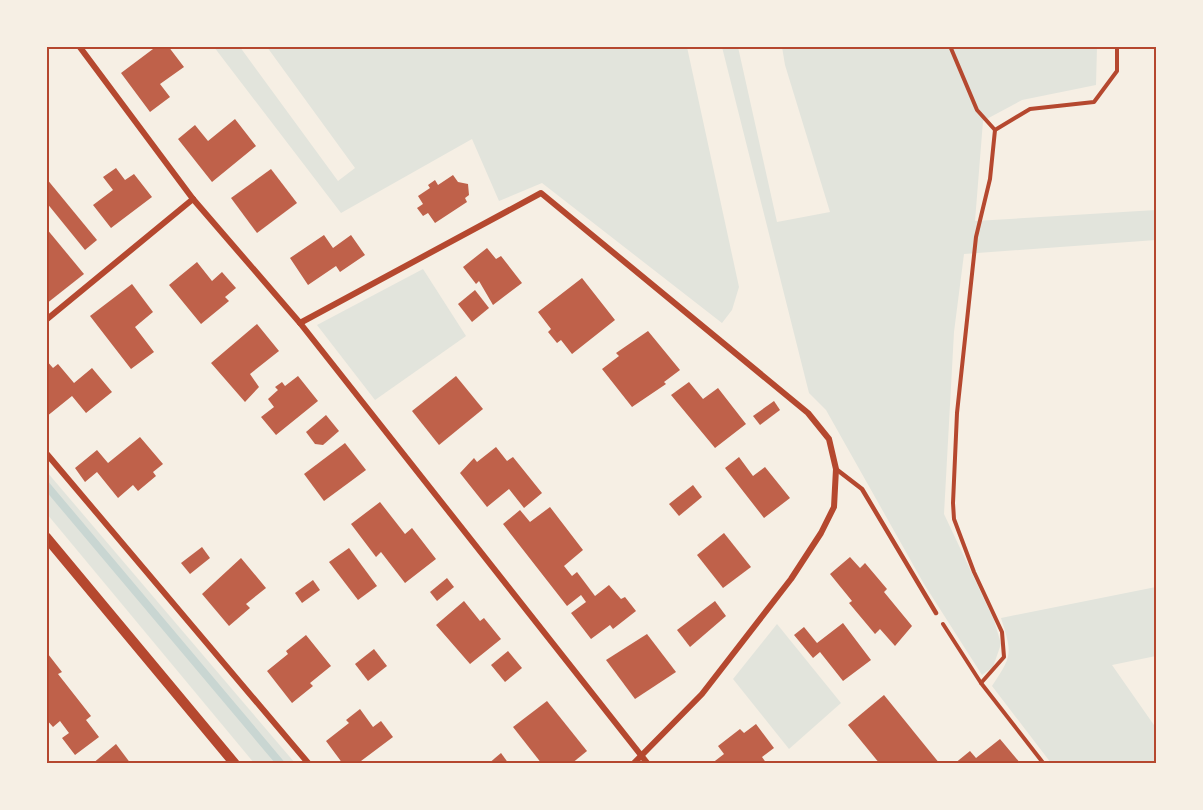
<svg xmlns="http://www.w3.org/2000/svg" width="1203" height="810" font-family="'Fira Sans Condensed',sans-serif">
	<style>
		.green { fill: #e2e4dc }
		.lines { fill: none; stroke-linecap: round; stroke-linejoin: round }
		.stream { stroke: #c9d6d2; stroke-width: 8 }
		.building { fill: #bf614a }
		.path { stroke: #b5482f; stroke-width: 4 }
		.service { stroke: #b5482f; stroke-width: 4.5 }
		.minor { stroke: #b5482f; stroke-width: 6 }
		.tertiary { stroke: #b5482f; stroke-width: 10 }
		.neatline { fill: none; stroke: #b5482f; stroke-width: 2 }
	</style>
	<rect width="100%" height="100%" fill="#f6efe4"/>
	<!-- green -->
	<g class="green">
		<polygon points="214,47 240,47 338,181 355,168 267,47 687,47 739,287 732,310 722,323 542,183 499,201 472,139 341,213"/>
		<polygon points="722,47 738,47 777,222 830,212 785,65 782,47 1097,47 1096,85 1022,100 983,121 975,221 1156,210 1156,240 964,254 954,332 944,514 994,620 1001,644 993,667 982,675 924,584 826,410 809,393"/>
		<polygon points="423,269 466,336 375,400 317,325"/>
		<polygon points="47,472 295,763 254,763 47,514"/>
		<path d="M1156,587V656L1112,665L1156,728V763H1051L992,686C1013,655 1012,653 1001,618Z"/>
		<polygon points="777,624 841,703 789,749 733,679"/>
	</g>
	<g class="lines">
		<!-- stream -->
		<polyline class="stream" points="46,485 281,764"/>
	</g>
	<!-- building -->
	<g class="building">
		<polygon points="157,46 168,46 184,67 160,84 170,97 150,112 121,73"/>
		<polygon points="235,119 256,146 212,182 178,139 195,125 208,141"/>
		<polygon points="116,168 125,180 134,174 152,197 111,228 93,205 113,190 103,177"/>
		<polygon points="271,169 297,203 257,233 231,198"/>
		<polygon points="453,175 458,182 468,184 469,195 465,198 467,202 435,223 428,213 423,216 417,208 423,204 418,196 430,188 428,185 435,180 438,185"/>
		<polygon points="46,178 97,240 85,250 46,202"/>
		<polygon points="46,228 84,274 46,304"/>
		<polygon points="324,235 333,248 351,235 365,255 340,272 336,266 308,285 290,258"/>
		<polygon points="487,248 496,259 501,256 522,283 493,305 479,281 476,284 463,267"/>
		<polygon points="197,262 212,281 222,272 236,288 225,297 229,301 201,324 169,285"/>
		<polygon points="582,278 615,320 572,354 561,340 557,343 548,332 551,329 538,312"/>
		<polygon points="132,284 153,312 135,327 154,352 131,369 90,316"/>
		<polygon points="475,290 489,308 472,322 458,304"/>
		<polygon points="257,324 279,351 250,374 259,387 245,402 211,363"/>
		<polygon points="648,331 680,370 664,382 666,384 632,407 602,369 619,356 616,353"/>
		<polygon points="46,360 53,368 58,364 74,383 92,368 112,392 86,413 72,396 46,417"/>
		<polygon points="298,376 318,401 276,435 261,417 274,407 268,399 278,390 275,387 282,382 285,386"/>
		<polygon points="456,376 483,409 439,445 412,411"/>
		<polygon points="689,382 703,399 718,388 746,424 715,448 671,395"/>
		<polygon points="774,401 780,410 760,425 753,416"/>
		<polygon points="326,415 339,431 323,445 315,444 306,432"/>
		<polygon points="140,437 163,464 153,472 156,476 138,491 133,485 118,498 97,472 85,482 75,468 97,450 108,463"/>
		<polygon points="345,443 366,470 324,501 304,474"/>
		<polygon points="496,447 507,461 513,457 542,493 524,508 509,489 487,507 460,473 474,458 477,462"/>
		<polygon points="739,457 753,476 765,467 790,498 764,518 725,468"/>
		<polygon points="693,485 702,497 679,516 669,504"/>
		<polygon points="380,502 405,534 412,528 436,559 405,583 381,552 376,557 351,524"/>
		<polygon points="550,507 583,550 564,566 572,576 577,572 595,596 609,585 621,599 625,597 636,611 613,629 610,625 591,639 571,613 586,602 581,595 567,606 503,524 520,510 530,522"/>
		<polygon points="724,533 751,567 723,588 697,555"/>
		<polygon points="202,547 210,558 190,574 181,563"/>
		<polygon points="349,548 377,586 358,600 329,562"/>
		<polygon points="850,557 860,568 865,563 887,589 884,592 912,626 895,646 880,629 875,634 849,603 852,601 830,574"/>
		<polygon points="241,558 266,588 246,604 250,608 229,626 202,594"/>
		<polygon points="447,578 454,587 437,601 430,592"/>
		<polygon points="313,580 320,590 302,603 295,593"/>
		<polygon points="464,601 480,621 484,618 501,639 470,664 436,625"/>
		<polygon points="715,601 726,616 690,647 677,630"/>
		<polygon points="843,623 871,660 843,681 820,652 813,658 794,635 804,627 817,643"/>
		<polygon points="647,634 676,672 635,699 606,660"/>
		<polygon points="306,635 331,666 310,683 313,686 292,703 267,671 288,654 286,651"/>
		<polygon points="374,649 387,666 368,681 355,664"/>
		<polygon points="508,651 522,668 505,682 491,665"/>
		<polygon points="48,654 62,672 58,674 91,716 86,720 99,737 75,755 62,738 69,733 60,721 53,727 46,719"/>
		<polygon points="884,695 940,764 880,764 848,725"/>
		<polygon points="547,701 587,751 571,764 542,764 513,727"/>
		<polygon points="360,709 373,727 381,721 393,737 357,764 343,764 326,741 349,723 346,720"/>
		<polygon points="756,724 774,748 762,757 767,764 711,764 724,754 718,746 740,729 744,733"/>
		<polygon points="1000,739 1021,764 954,764 970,751 976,758"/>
		<polygon points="116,744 131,764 92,764"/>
		<polygon points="501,753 509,764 488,764"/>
	</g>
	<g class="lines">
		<!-- path -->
		<g class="path">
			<polyline points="950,46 977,110 995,130"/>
			<polyline points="943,624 981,683 1044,764"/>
			<polyline points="981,683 1004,657 1002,632 974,572 954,519 953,503 957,413 976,237 990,179 995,130 1030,109 1094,102 1117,71 1117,46"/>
		</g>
		<!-- service -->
		<polyline class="service" points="836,469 862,489 936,613"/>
		<!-- minor -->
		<g class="minor">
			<polyline points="79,46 193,199 300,323 648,764"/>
			<polyline points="46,320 193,199"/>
			<polyline points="300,323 541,193 808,413 829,439 836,469 834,507 821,533 791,579 702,694 633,764"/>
			<polyline points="46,453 309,764"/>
		</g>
		<!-- tertiary -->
		<polyline class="tertiary" points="46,537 235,764"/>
	</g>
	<!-- border -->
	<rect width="1203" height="810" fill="none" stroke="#f6efe4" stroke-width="96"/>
	<rect x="48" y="48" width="1107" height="714" class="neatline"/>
</svg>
